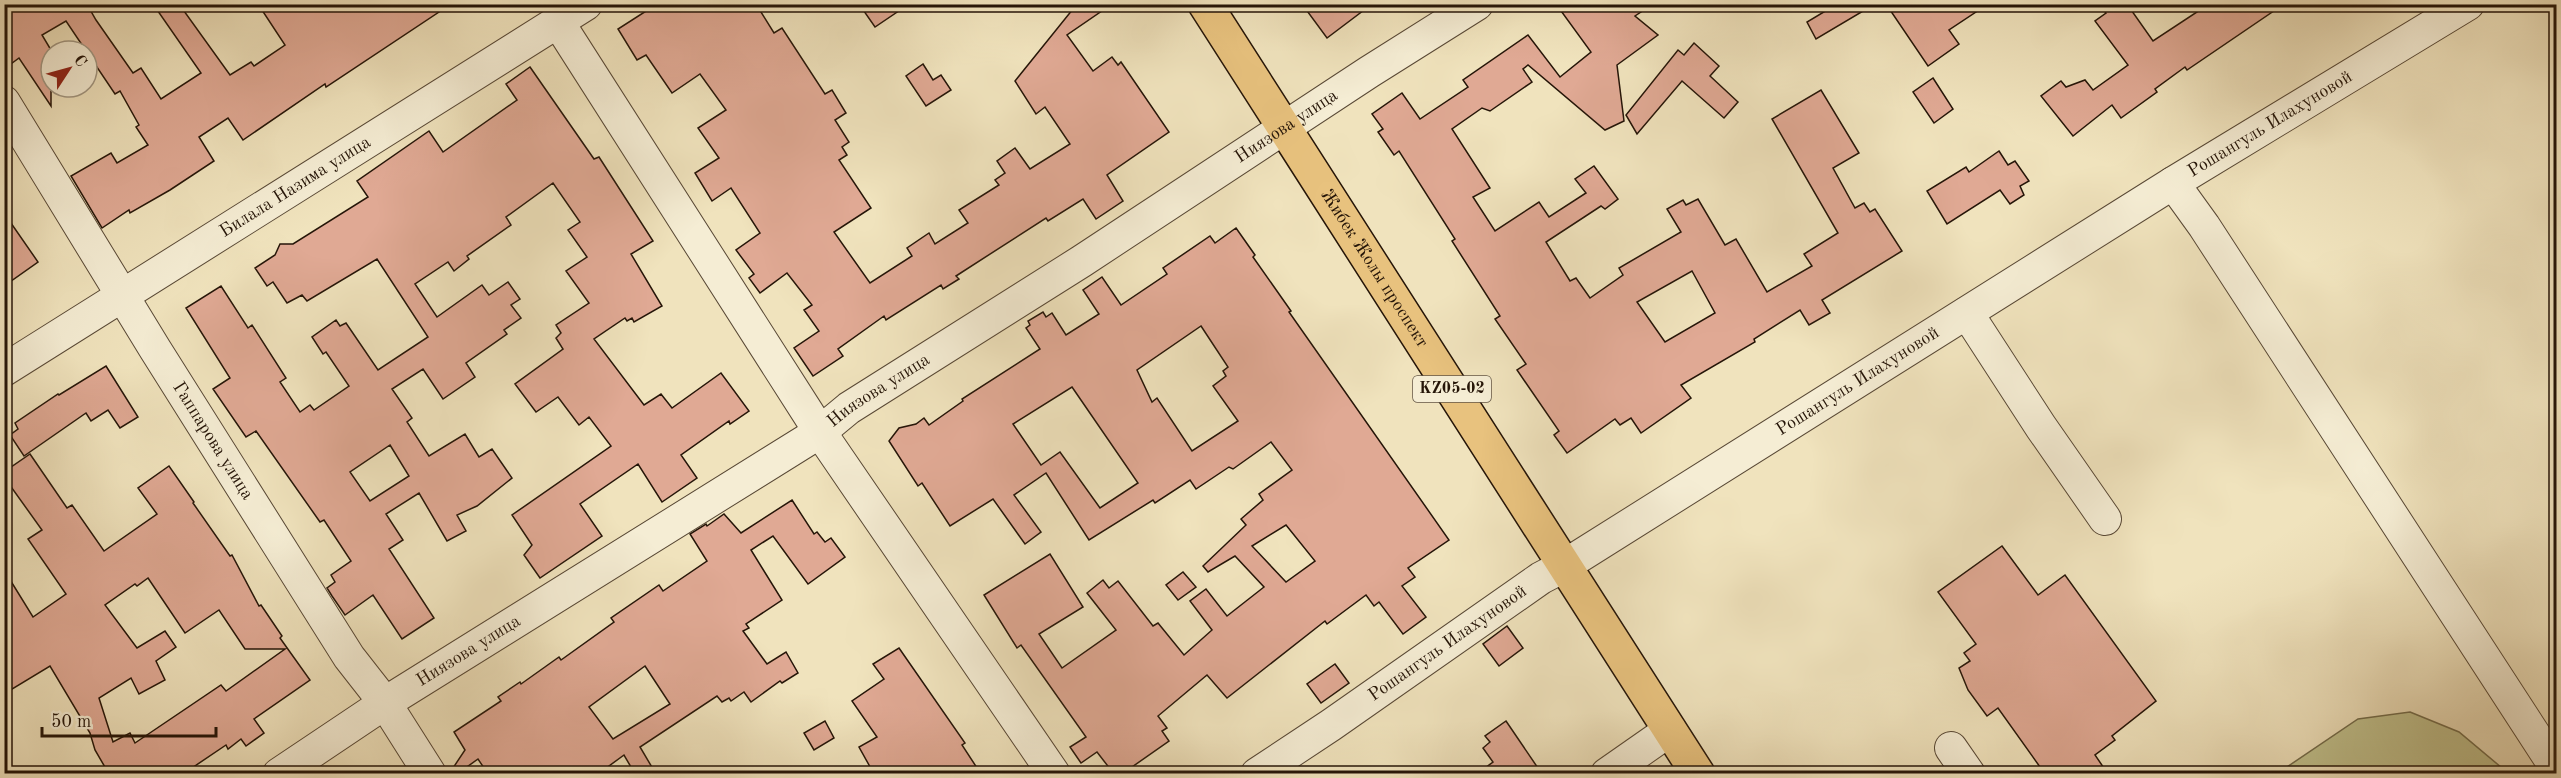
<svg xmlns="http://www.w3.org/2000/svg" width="2561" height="778" font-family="'Old Standard TT',serif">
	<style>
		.pitch { fill: #c0c18d; stroke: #726b4a; stroke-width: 1.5 }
		.building { fill: #e0a994; stroke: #251508; stroke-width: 1.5; fill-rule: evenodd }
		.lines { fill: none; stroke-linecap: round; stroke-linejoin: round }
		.minor-casing { stroke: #584835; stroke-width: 34 }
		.highway-casing { stroke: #251508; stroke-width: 36 }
		.minor { stroke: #f5edd4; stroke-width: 32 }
		.highway { stroke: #e8c27e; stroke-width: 33 }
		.labels { text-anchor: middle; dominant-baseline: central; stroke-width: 4.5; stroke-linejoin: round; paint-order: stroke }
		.shield { fill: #f5edd4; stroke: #635645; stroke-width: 1.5 }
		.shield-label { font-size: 16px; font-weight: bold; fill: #251508 }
		.street-label { font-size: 18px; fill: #251508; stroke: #f5edd4 }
	</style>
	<rect width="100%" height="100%" fill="#f0e3bd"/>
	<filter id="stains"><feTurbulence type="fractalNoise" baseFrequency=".00333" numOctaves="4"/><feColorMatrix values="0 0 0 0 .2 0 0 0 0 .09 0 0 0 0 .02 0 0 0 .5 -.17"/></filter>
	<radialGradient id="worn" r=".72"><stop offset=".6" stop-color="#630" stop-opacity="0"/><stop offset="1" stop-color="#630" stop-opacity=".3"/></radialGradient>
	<!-- pitch -->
	<polygon class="pitch" points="2410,712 2459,732 2508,773 2278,773 2358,719"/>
	<!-- building -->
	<g class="building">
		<polygon points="4,4 91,4 88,6 96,20 133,73 141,68 161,99 201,73 153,4 179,4 230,75 251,62 254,66 285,45 258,4 451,4 326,87 325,84 243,140 228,118 199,137 214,161 170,190 130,213 129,210 102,228 71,176 111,153 117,163 148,145 136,127 139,125 120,91 115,94 66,21 42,35 51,50 51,106 19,58 4,69"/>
		<polygon points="657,4 756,4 774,33 782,28 825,94 832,90 846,113 835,120 849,142 842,147 847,155 839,160 871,208 834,232 870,283 912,256 907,248 929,233 935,244 968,223 959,210 999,185 995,180 1005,173 997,161 1015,148 1030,169 1070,144 1045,107 1036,114 1015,81 1077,4 1112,4 1067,35 1093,71 1112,57 1118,65 1121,62 1169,132 1107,175 1123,201 1096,219 1083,199 1048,221 1046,218 956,276 959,279 943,289 941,285 886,320 884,316 838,349 843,356 813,376 794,348 819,331 804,310 812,305 787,273 760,293 749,278 754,274 736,250 760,233 731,188 712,201 695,173 719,158 698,128 726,110 700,74 672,93 646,55 637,60 618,29"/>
		<polygon points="859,4 909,4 875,27"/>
		<polygon points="1302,4 1372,4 1327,38"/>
		<path d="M1556,4H1653L1635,16L1658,35L1617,65L1624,121L1605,130L1528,65L1523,69L1532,82L1490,111L1482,108L1452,129L1490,188L1473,197L1495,231L1539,202L1549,217L1586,193L1575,179L1594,166L1618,199L1605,209L1601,206L1546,242L1570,281L1576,278L1590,298L1623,275L1619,268L1681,232L1667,209L1683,200L1686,205L1698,199L1725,245L1736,239L1767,292L1812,266L1804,254L1838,233L1772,119L1821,90L1859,153L1833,168L1855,208L1864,203L1870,212L1875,209L1902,251L1822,300L1830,313L1809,325L1800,310L1754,339L1755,342L1681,385L1691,398L1641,433L1631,418L1620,425L1615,419L1567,453L1554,435L1559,431L1517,370L1526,364L1495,319L1500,316L1452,241L1455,239L1399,151L1394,155L1378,132L1383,129L1372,114L1402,93L1420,119L1468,87L1463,80L1528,35L1560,77L1591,52ZM1692,271L1715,313L1665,342L1637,302Z"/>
		<polygon points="1837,4 1875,4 1816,39 1807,22"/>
		<polygon points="1886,4 1988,4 1949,30 1959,44 1928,66"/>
		<polygon points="2100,4 2127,4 2153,41 2197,12 2192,4 2284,4 2187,70 2185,67 2155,89 2157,92 2121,118 2112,105 2073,136 2041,96 2061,81 2066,87 2085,80 2093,90 2128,65 2095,21 2106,13"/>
		<polygon points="1694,43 1719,66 1710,76 1738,102 1724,118 1682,81 1637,134 1626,115 1678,50 1684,55"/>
		<polygon points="923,64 933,80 941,75 951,90 926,106 906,76"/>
		<path d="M530,67L594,159L599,157L653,241L631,254L662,306L634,322L632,318L627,321L625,318L594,339L644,405L661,394L672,408L721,373L749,411L730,424L729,421L681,455L697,478L662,502L638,464L580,504L602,536L540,578L524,555L532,545L512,515L611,446L589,417L579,425L558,397L536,412L515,384L563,349L556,338L561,333L556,325L589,303L566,271L587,257L568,230L580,222L553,183L506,217L511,225L467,256L469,259L454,271L448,262L415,284L437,317L482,285L489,295L508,282L520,299L511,305L521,318L504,330L507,334L466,363L475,377L443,399L423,369L392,389L412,418L407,422L429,456L465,434L479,457L492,449L512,478L477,506L457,515L466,531L447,541L419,493L386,514L403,540L389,549L434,618L402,639L373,595L345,615L332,596L327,588L335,582L331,575L351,561L324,520L320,522L256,431L246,437L213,389L230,378L186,308L221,286L248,328L252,325L286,378L280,382L300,412L310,405L314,410L349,386L326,352L323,354L312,337L336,320L340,326L346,323L378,370L428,337L377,259L307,301L302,295L287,303L273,282L267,286L255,268L275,255L280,244H293L368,197L357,181L429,131L443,152L517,100L506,84ZM390,445L409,476L370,501L350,472Z"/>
		<polygon points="1933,78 1953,109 1934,123 1913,92"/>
		<polygon points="1999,151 2008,165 2015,161 2029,181 2020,186 2024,195 2010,204 2000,190 1947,224 1927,191 1966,167 1969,172"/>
		<polygon points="4,213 38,262 4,286"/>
		<path d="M1236,228L1255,255L1253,257L1291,311L1289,312L1449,540L1408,568L1415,577L1402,586L1426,617L1403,634L1379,602L1374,606L1366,595L1327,624L1325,621L1227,698L1207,675L1158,716L1167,728L1162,731L1169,741L1122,774H1114L1097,752L1081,763L1070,747L1086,737L1021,645L1017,648L984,595L1050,554L1083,607L1039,634L1062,668L1116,630L1087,593L1103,580L1109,588L1118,581L1153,626L1158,623L1184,655L1212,630L1190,601L1206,589L1227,616L1264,587L1235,556L1208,572L1203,566L1246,525L1241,519L1263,500L1259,494L1292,470L1271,442L1233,469L1229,467L1196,489L1190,480L1155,503L1153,500L1089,540L1046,473L1014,495L1041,532L1025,544L993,499L950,526L922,483L918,486L889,441L899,428L916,424L924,418L929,425L963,401L962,399L1040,349L1026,328L1030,325L1028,321L1043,312L1046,317L1052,313L1066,335L1099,314L1083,290L1102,277L1121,305L1167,274L1163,268L1210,236L1215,243ZM1201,326L1228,367L1223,371L1226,376L1213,386L1238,421L1192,451L1157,398L1152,402L1137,370ZM1072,387L1138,483L1100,508L1060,452L1041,465L1013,424ZM1286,525L1315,561L1286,582L1252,546Z"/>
		<polygon points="106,366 138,417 120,428 108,410 91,421 86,413 24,456 10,435 18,429 15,423 58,394 59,395"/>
		<path d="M30,454L67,508L72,505L104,551L157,514L138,488L169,466L194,502L193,503L230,556L232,555L259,606L261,605L282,636L280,638L310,680L254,719L264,733L246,746L241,739L228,749L226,745L183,774H109L95,750L90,733L50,666L4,694V570L33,617L66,594L28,539L42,530L4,477V472ZM148,578L185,633L219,610L245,649H285L226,691L221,685L135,743L130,733L113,742L99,698L131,678L139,694L165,680L156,661L176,647L165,631L137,648L105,605L135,584L137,586Z"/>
		<path d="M792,500L814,534L817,532L825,542L831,538L845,557L808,584L773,536L751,550L782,600L746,624L749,628L743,631L767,664L786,652L798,673L782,683L780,681L751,702L744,692L731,701L729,698L722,702L717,696L640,747L656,774H635L624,755L598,774H488L478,759L457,774H449L465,750L454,732L501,701L498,697L520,682L521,684L559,657L561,660L614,622L611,618L659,585L663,591L707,561L690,534L706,524L707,526L724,514L741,533ZM645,666L670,704L613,739L589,707Z"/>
		<polygon points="2002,546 2038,595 2065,575 2156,701 2112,736 2115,740 2095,755 2108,774 2045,774 1998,708 1987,716 1968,690 1959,668 1970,661 1964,653 1976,644 1938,592"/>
		<polygon points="1183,572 1196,587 1178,600 1166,585"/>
		<polygon points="1507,626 1523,648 1499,666 1483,644"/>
		<polygon points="899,648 965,743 962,745 981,774 874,774 859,747 877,737 852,701 884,679 873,664"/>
		<polygon points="1335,664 1349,683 1321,703 1307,684"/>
		<polygon points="825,721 834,738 814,750 804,733"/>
		<polygon points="1506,721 1542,774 1477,774 1493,762 1483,748 1490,742 1485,736"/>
	</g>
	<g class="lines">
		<!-- minor casing -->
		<g class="minor-casing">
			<g id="minor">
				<polyline points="558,22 820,432 1054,774"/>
				<path id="s1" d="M4,102L155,349L349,657L385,703L430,774"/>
				<polyline points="2173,183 2204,226 2556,768"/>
				<polyline points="1967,313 2041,427 2105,519"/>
				<path id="s2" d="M4,370L586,4"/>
				<polyline points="1951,748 1969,774"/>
				<path id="s3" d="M279,774L385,703L820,432L849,408L1082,261L1369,72L1477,4"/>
				<path id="s4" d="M1257,774L1331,725L1541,578L1564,566L2173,183L2468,4"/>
				<polyline points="1607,774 1670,730"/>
			</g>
		</g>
		<!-- highway casing -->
		<g class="highway-casing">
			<g id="highway">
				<path id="s5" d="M1205,4L1698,774"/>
			</g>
		</g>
		<!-- minor -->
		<use href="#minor" class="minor"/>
		<!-- highway -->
		<use href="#highway" class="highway"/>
	</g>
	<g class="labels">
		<!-- shield labels -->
		<rect class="shield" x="1413" y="376" width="78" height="26" rx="4.5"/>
		<g class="shield-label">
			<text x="1452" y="389">KZ05-02</text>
		</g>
		<!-- street labels -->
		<g class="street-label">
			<text stroke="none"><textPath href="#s4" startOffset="1204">Рошангуль Илахуновой</textPath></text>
			<text stroke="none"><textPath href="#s3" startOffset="1198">Ниязова улица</textPath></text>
			<text stroke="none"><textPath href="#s2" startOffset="344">Билала Назима улица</textPath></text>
			<text stroke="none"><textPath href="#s5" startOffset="314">Жибек Жолы проспект</textPath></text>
			<text stroke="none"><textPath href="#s4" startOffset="718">Рошангуль Илахуновой</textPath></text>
			<text stroke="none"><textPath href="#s3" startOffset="712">Ниязова улица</textPath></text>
			<text stroke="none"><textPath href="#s1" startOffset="398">Гаппарова улица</textPath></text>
			<text stroke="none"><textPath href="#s4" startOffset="231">Рошангуль Илахуновой</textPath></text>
			<text stroke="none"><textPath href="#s3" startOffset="226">Ниязова улица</textPath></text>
		</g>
	</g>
	<!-- margin -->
	<rect width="2561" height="778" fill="none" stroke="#f0e3bd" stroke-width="24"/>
	<rect x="6" y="6" width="2549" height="766" fill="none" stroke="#251508" stroke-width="3"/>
	<rect x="12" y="12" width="2537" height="754" fill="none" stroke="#251508" stroke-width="1.5"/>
	<!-- north arrow -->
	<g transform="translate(69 69) rotate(54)"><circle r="28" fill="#f5edd4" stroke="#a29782" stroke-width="1.5"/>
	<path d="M0-4.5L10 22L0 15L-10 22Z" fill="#8f2418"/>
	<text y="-9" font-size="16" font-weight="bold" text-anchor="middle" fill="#251508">С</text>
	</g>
	<!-- scale -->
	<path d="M42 727v9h174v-9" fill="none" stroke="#251508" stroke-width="3"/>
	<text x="51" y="727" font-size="18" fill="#251508" stroke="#f5edd4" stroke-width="4.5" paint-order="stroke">50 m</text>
	<rect width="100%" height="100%" filter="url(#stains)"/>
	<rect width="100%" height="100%" fill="url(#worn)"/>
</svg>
